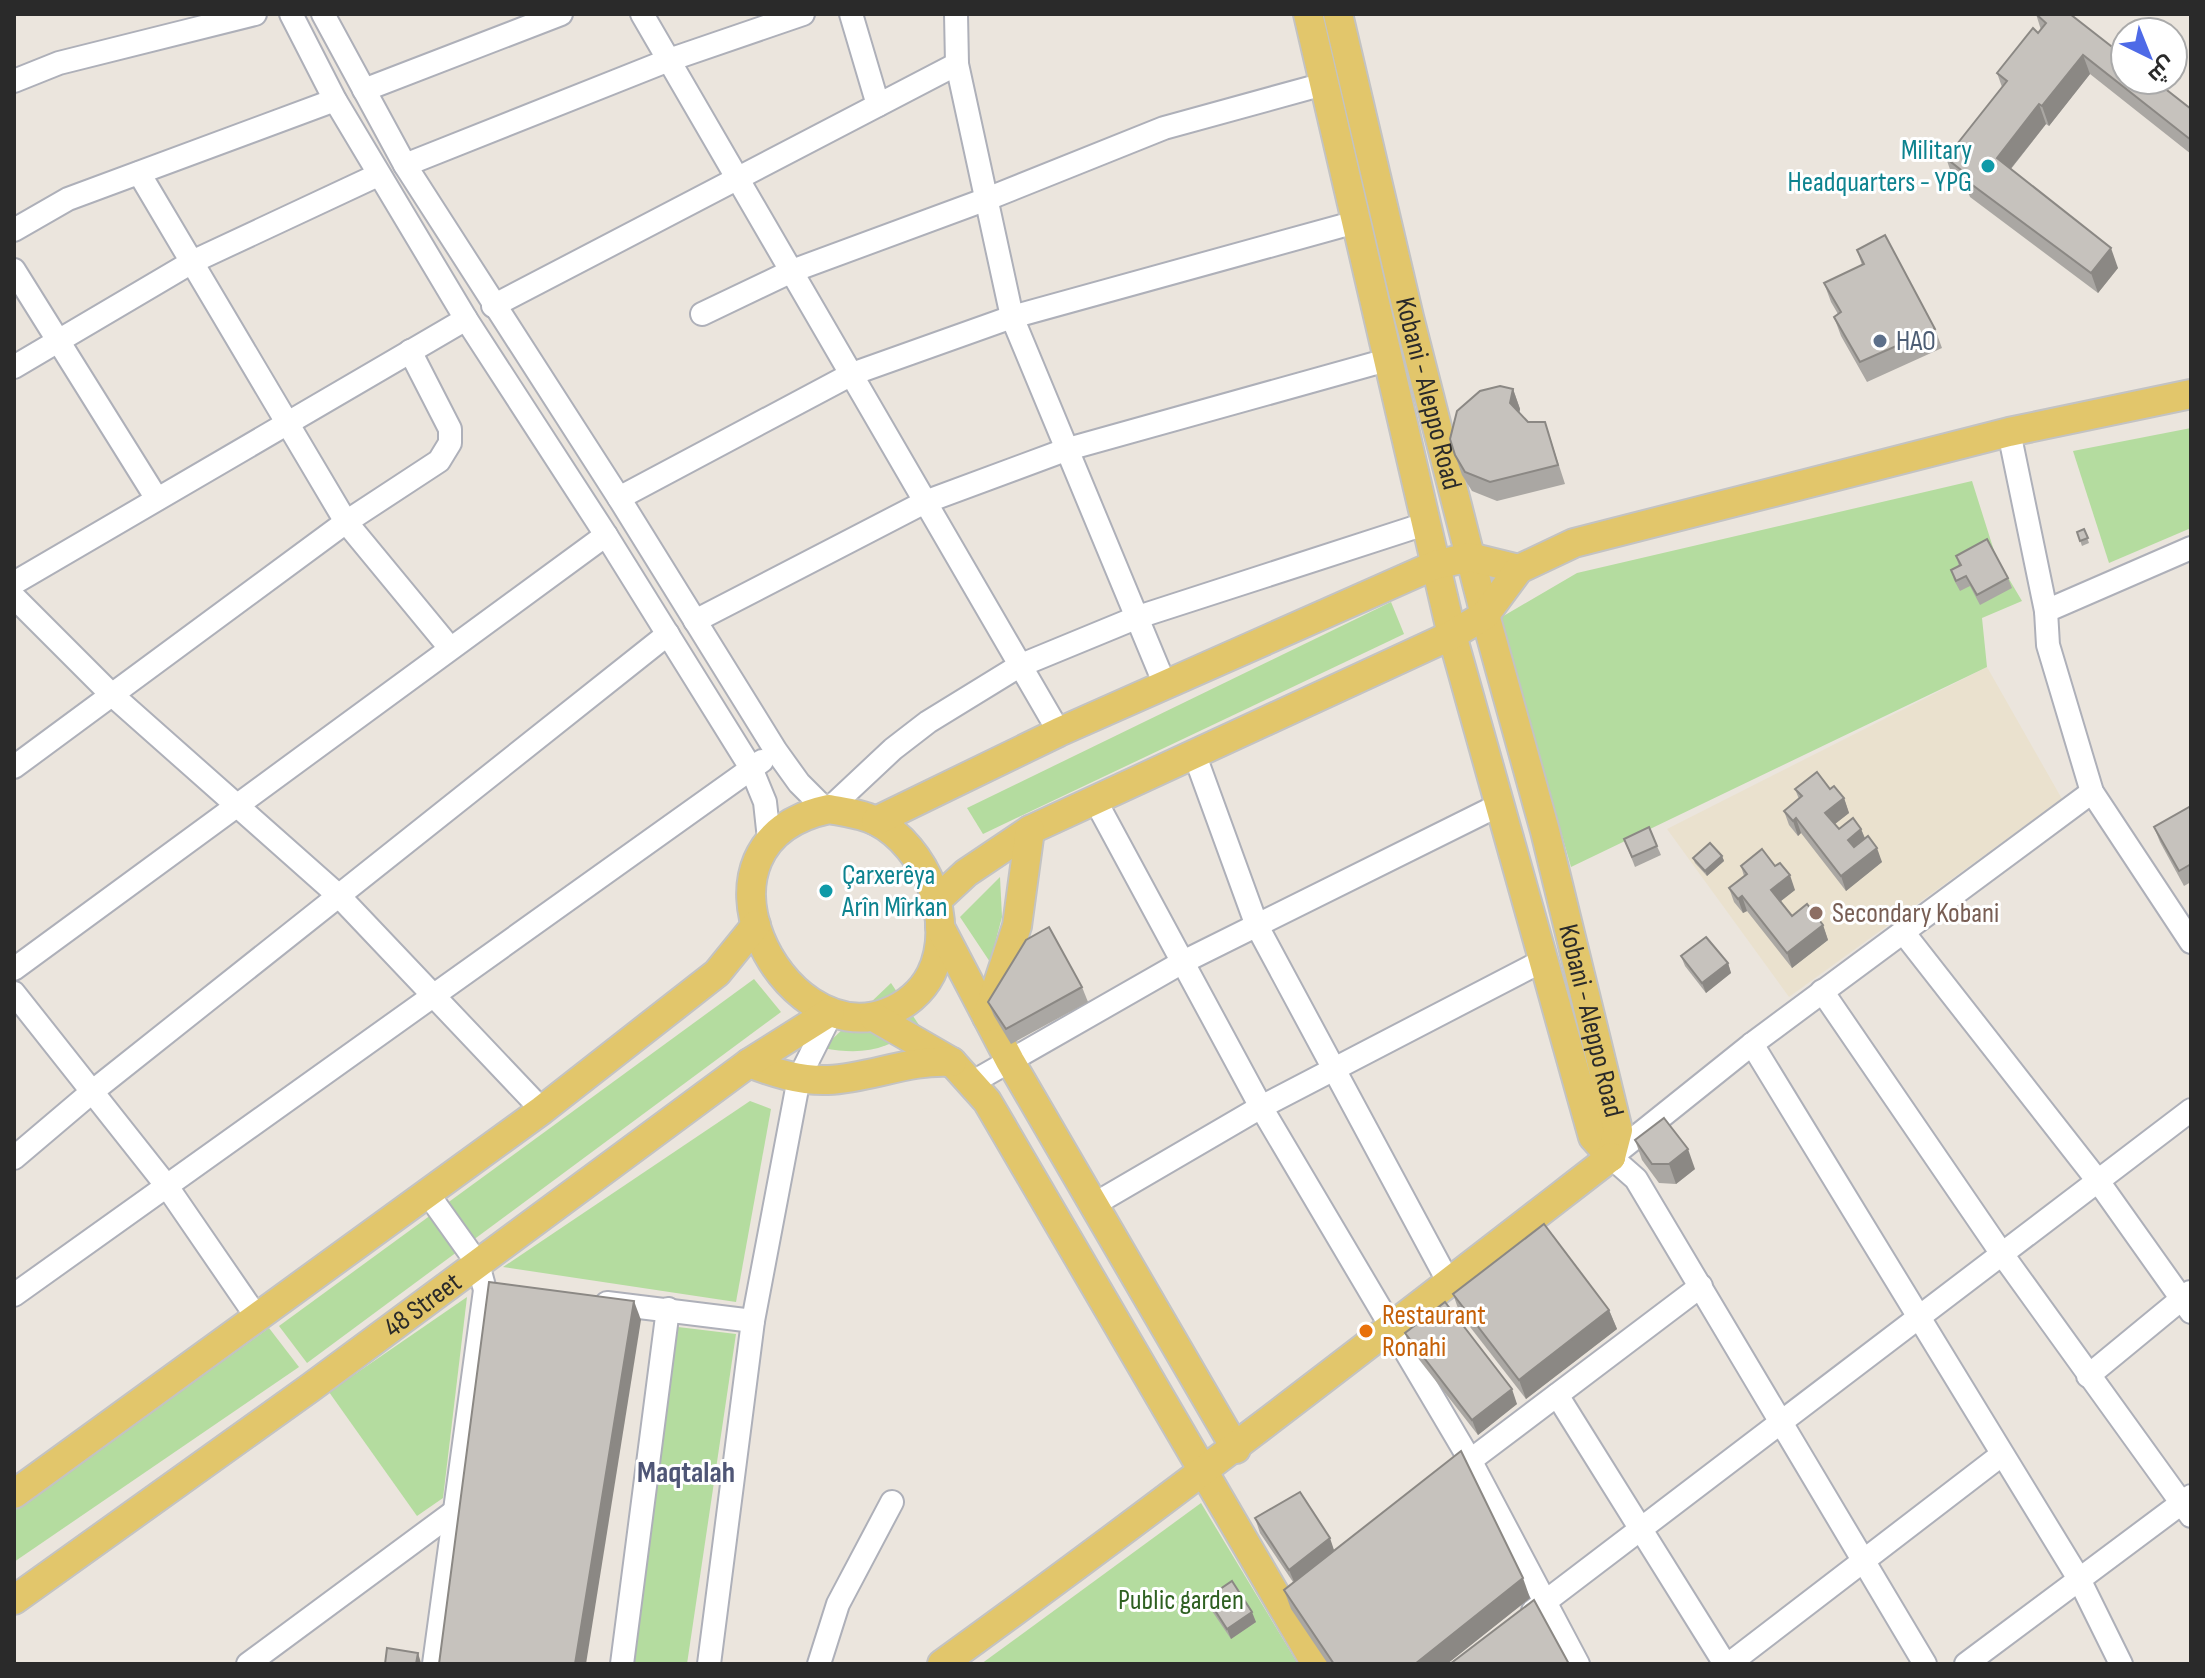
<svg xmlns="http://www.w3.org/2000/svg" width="2205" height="1678" font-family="'Sofia Sans Condensed',Cairo,sans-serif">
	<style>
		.education { fill: #eae1ce }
		.green { fill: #b4dc9f }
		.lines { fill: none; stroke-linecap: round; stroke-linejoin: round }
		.minor-casing { stroke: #aeb0b9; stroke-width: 26 }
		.major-casing { stroke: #c3c3c3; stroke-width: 32 }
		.minor { stroke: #fff; stroke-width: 22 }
		.major { stroke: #e2c66b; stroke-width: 28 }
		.wall { fill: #aaa7a3 }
		.shaded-wall { fill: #8b8884 }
		.building { fill: #c6c2bd; stroke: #8b8884; stroke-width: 2 }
		.culture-dot { fill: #0f9aa8; stroke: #fff; stroke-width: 3 }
		.service-dot { fill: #5c6f8a; stroke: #fff; stroke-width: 3 }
		.education-dot { fill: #8d6e63; stroke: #fff; stroke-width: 3 }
		.food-dot { fill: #e8710a; stroke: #fff; stroke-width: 3 }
		.labels { text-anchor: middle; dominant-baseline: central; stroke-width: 6; stroke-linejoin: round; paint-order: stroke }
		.culture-label { font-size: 28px; fill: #0d838f; stroke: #fff; text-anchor: end }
		.service-label { font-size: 28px; fill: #4e5e75; stroke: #fff; text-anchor: start }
		.street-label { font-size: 28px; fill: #2a2a2a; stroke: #fff }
		.education-label { font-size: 28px; fill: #785e54; stroke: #fff; text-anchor: start }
		.food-label { font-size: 28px; fill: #c56008; stroke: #fff; text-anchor: start }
		.park-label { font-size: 28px; fill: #2e6021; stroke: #fff }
		.neighbourhood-label { font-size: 30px; font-weight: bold; fill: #4f5676; stroke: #fff }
	</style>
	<rect width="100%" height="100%" fill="#ebe5dd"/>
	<!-- education -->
	<polygon class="education" points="1987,667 2062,799 1789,997 1667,829"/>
	<!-- green -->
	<g class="green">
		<polygon points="2191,428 2191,528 2109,563 2073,451"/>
		<polygon points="1972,481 1996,557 2022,601 1982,618 1987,667 1571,867 1500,618 1577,573"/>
		<polygon points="1391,602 1404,634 983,834 967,808"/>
		<polygon points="1000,877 1002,917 990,962 960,917"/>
		<polygon points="754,979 781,1012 307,1363 279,1326"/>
		<path d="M891,983L921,1028C885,1049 865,1056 823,1048Z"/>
		<polygon points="750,1101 771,1109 736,1302 503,1267"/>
		<polygon points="467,1297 443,1498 417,1516 329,1392"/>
		<polygon points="678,1327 736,1334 687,1664 632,1664"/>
		<polygon points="269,1328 299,1367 14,1562 14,1510"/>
		<polygon points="1201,1503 1298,1664 981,1664"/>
	</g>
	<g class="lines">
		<!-- minor casing -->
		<g class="minor-casing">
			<g id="minor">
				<polyline points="291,14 335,100 466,319 606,535 751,768 765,802 769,839"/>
				<polyline points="323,14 405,165 619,498 776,751 799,783 826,810"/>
				<polyline points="642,14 1059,732"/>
				<polyline points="851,14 878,105"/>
				<polyline points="956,14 957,64 1012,317 1165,685"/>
				<polyline points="14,81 59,63 255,14"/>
				<polyline points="364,90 561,14"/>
				<polyline points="405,165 669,60 803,14"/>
				<polyline points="139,173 346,522 450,648"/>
				<polyline points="14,230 68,199 335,100"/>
				<polyline points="14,270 157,499"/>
				<polyline points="493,306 957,64"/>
				<polyline points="702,314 792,271 987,199 1164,128 1324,84"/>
				<polyline points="14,367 192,262 378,175"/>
				<polyline points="2009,432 2046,611"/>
				<polyline points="619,498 852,374 1012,317 1356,222"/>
				<polyline points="2191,548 2046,611 2048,645 2092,792 2191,942"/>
				<polyline points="14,583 466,319"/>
				<polyline points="14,597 110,693 339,896 542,1110"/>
				<polyline points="695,621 925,502 1068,449 1387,360"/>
				<polyline points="1194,753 1257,926 1449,1283"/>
				<polyline points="14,767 346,522 439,461 450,443 450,429 410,351"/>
				<polyline points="1094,798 1261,1107 1470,1460 1578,1664"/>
				<polyline points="829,809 893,749 928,722 1019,666 1138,617 1425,524"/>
				<polyline points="1903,932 2098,1181 2191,1312"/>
				<polyline points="14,969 606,535"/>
				<polyline points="1822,991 2002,1254 2191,1516"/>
				<polyline points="14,993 166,1185 258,1319"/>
				<polyline points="1752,1044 2079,1579 2121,1664"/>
				<polyline points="973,1082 1181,963 1499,805"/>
				<polyline points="14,1158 93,1091 668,634"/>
				<polyline points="428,1194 478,1264 485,1290 434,1664"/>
				<polyline points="1093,1205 1261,1107 1542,961"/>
				<polyline points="14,1295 762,761"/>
				<polyline points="607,1303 753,1321"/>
				<polyline points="2088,1376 2190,1292"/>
				<polyline points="1557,1395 1725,1664"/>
				<polyline points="1459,1469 1701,1286"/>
				<polyline points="1533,1611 2191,1110"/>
				<polyline points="248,1664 455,1511"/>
				<polyline points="622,1664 668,1309"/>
				<polyline points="709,1664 753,1321 799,1078 832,1012"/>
				<polyline points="819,1664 838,1604 892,1502"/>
				<polyline points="1729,1664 2000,1456"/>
				<polyline points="1925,1664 1636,1179 1611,1157 1752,1044 2092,792"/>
				<polyline points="1966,1664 2191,1496"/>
			</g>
		</g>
		<!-- major casing -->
		<g class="major-casing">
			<g id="major">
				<polyline points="1308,14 1452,635 1593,1137 1611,1157"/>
				<path id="s1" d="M1338,14L1409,317L1485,615L1545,831L1618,1130L1611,1157"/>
				<path d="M829,809C845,812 862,814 876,821C926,847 957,921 931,974C922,992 905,1006 886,1013C781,1051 674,842 829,809Z"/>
				<polyline points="876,821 1059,732 1435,565 1470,557 1519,569"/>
				<polyline points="936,901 966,873 1030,830 1452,635 1485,615 1519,569 1574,543 2009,432 2191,394"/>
				<polyline points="940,927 1010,1061 1236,1449"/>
				<polyline points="874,1017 952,1062 987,1101 1316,1664"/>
				<polyline points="987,1017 1017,926 1030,830"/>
				<path d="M749,1063C775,1073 800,1081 828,1080C871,1078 909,1059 952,1062"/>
				<polyline points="14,1494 542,1110 717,973 756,925"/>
				<path id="s2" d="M14,1600L310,1388L749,1063L830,1012"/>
				<path d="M942,1664C1169,1500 1390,1328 1611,1157"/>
			</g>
		</g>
		<!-- minor -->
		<use href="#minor" class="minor"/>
		<!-- major -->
		<use href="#major" class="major"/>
	</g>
	<!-- wall -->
	<g class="wall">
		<polygon points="2036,14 2191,109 2191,154 2090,74 2049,126 2046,124 2011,169 2118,268 2098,293 1970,197 1967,189 1953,178 1946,158 2002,87 1997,73 2041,30"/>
		<polygon points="1857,250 1935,329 1942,348 1867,382 1841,336 1834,317 1838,314 1831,302 1824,283 1862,265"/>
		<polygon points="1513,389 1520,409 1519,413 1528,422 1545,422 1565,484 1497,501 1472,491 1462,475 1455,455"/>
		<polygon points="2084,529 2089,543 2082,546 2077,532"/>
		<polygon points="1956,556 2008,578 2012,588 1980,605 1970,586 1960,591 1954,580 1951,570 1959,566"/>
		<polygon points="1795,789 1830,789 1844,798 1849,813 1835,824 1839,829 1861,829 1865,838 1882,862 1846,891 1801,833 1798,836 1789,825 1784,811 1799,799"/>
		<polygon points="2191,806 2191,882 2184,886 2160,842 2154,827"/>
		<polygon points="1624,839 1657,846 1661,855 1635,867"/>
		<polygon points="1722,856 1724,861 1707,876 1695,863 1693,858"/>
		<polygon points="1741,866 1795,890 1781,901 1792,916 1823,925 1828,940 1792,968 1747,911 1743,913 1734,902 1729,888 1744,876"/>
		<polygon points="1681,956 1728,963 1731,973 1706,993 1685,966"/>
		<polygon points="1082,987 1088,1002 1011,1044 994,1016 988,1002"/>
		<polygon points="1635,1140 1695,1169 1676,1184 1659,1183 1642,1160"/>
		<polygon points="1453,1294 1609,1310 1617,1329 1526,1399 1460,1314"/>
		<polygon points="1405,1333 1517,1404 1478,1435 1410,1348"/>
		<polygon points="1255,1518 1334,1550 1530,1598 1447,1664 1328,1664 1291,1609 1284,1590 1293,1582 1260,1533"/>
		<polygon points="1207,1598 1256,1622 1231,1639 1210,1608"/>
	</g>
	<!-- shaded-wall -->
	<g class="shaded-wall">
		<polygon points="2083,55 2090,74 2049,126 2042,106"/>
		<polygon points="2039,104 2046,124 2004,177 1997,158"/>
		<polygon points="2111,248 2118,268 2098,293 2091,273"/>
		<polygon points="1513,389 1520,409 1517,423 1510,403"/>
		<polygon points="1844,798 1849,813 1831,827 1825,813"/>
		<polygon points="1796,818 1801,833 1798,836 1793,821"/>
		<polygon points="1861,829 1867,844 1853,854 1848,840"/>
		<polygon points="1877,848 1882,862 1846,891 1841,876"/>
		<polygon points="1722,856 1724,861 1707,876 1705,871"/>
		<polygon points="1790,875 1795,890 1777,904 1771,890"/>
		<polygon points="1742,896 1747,911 1743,913 1738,899"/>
		<polygon points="1823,925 1828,940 1792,968 1787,953"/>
		<polygon points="1728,963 1731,973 1706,993 1702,983"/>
		<polygon points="1688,1149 1695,1169 1676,1184 1669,1164"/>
		<polygon points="634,1301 641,1320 586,1664 575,1664"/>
		<polygon points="1609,1310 1617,1329 1526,1399 1519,1380"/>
		<polygon points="1512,1389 1517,1404 1478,1435 1472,1420"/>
		<polygon points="1330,1538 1335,1553 1295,1584 1289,1570"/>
		<polygon points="1523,1578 1530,1598 1447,1664 1415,1664"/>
		<polygon points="1252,1612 1256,1622 1231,1639 1227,1629"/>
		<polygon points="418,1653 421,1663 421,1664 416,1664"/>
	</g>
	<!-- building -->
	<g class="building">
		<polygon points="2036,14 2070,14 2125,57 2125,80 2154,80 2191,109 2191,140 2083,55 2042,106 2039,104 1997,158 2111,248 2091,273 1963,178 1966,174 1946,158 2007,81 1997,73 2033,28 2038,33 2046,23"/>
		<polygon points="1885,235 1935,329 1860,362 1834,317 1841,312 1824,283 1864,264 1857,250"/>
		<polygon points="1500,386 1513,389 1510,403 1528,422 1545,422 1558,465 1490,482 1465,472 1455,455 1450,439 1457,411 1480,391"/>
		<polygon points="2084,529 2088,538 2080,541 2077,532"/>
		<polygon points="1987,539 2008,578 1977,595 1966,576 1956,581 1951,570 1961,565 1956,556"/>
		<polygon points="1817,772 1830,789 1834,786 1844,798 1825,813 1839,829 1853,818 1861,829 1848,840 1854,847 1868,836 1877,848 1841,876 1796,818 1793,821 1784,811 1802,796 1795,789"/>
		<polygon points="2191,806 2191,864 2179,871 2154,827"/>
		<polygon points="1649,827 1657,846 1632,857 1624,839"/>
		<polygon points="1710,843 1722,856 1705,871 1693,858"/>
		<polygon points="1762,849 1775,866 1780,863 1790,875 1771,890 1792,916 1807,904 1823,925 1787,953 1742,896 1738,899 1729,888 1747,874 1741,866"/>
		<polygon points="1049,927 1082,987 1006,1029 988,1002 1026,940"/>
		<polygon points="1706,937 1728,963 1702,983 1681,956"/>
		<polygon points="1664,1118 1688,1149 1669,1164 1652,1164 1635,1140"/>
		<polygon points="1544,1224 1609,1310 1519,1380 1453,1294"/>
		<polygon points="489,1282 634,1301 575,1664 439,1664"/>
		<polygon points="1445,1302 1512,1389 1472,1420 1405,1333"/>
		<polygon points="1461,1451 1523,1578 1415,1664 1334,1664 1284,1590"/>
		<polygon points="1300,1492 1330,1538 1289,1570 1255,1518"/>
		<polygon points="1232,1581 1252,1612 1227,1629 1207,1598"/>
		<polygon points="1534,1600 1569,1664 1450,1664"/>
		<polygon points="387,1648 418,1653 416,1664 385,1664"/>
	</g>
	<!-- markers -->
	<g class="culture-dot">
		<circle cx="1988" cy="166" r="8"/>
		<circle cx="826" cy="891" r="8"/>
	</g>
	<circle class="service-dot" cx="1880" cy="341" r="8"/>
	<circle class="education-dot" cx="1816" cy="913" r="8"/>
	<circle class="food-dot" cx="1366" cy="1331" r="8"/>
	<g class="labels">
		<!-- culture labels -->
		<g class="culture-label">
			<text x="1972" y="150">Military<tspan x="1972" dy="32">Headquarters - YPG</tspan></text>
			<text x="842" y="875" text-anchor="start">Çarxerêya<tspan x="842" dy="32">Arîn Mîrkan</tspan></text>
		</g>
		<!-- service labels -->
		<g class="service-label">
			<text x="1896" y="341">HAO</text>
		</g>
		<!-- street labels -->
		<g class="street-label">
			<text stroke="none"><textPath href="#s1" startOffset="390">Kobani - Aleppo Road</textPath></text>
			<text stroke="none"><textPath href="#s1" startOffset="1038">Kobani - Aleppo Road</textPath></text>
			<text stroke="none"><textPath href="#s2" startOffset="504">48 Street</textPath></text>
		</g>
		<!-- education labels -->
		<g class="education-label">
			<text x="1832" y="913">Secondary Kobani</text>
		</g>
		<!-- food labels -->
		<g class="food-label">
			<text x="1382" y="1315">Restaurant<tspan x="1382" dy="32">Ronahi</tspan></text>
		</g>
		<!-- park labels -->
		<g class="park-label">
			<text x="1181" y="1600">Public garden</text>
		</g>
		<!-- neighbourhood labels -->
		<g class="neighbourhood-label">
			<text x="686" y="1473">Maqtalah</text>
		</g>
	</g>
	<!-- border -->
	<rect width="2205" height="1678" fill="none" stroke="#2a2a2a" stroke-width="32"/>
	<!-- north arrow -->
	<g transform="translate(2149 56) rotate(137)"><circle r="38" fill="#ffffff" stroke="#aaaaaa" stroke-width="2"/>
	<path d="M0-6L14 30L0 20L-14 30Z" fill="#4e6ae7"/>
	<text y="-12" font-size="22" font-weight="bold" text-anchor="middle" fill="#2a2a2a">ش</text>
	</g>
</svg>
